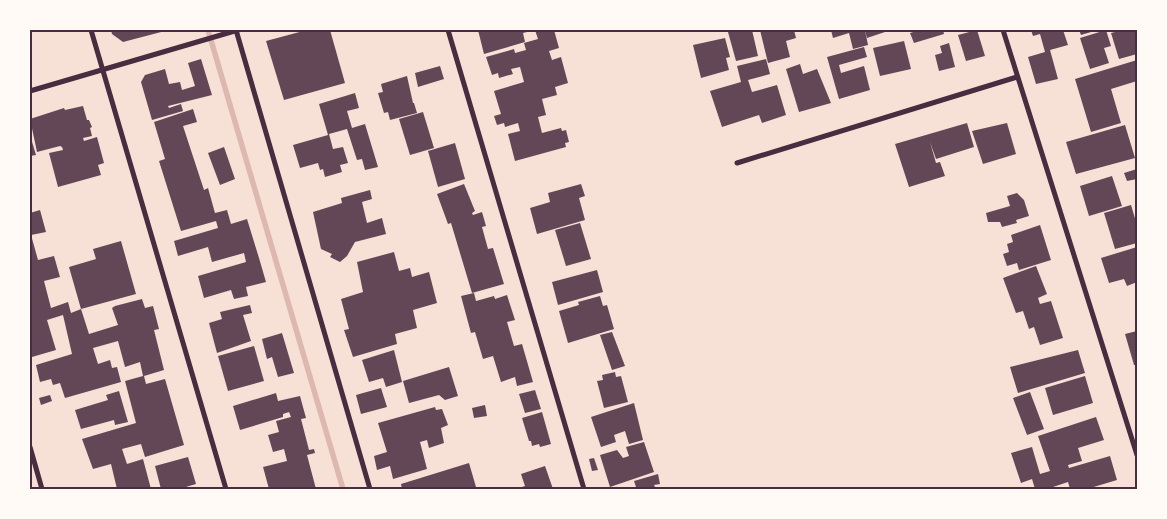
<svg xmlns="http://www.w3.org/2000/svg" width="1167" height="519" font-family="'PT Sans',sans-serif">
	<style>
		.lines { fill: none; stroke-linecap: round; stroke-linejoin: round }
		.stream { stroke: #dcb8b0; stroke-width: 5.5 }
		.building { fill: #644757 }
		.minor { stroke: #4a2c40; stroke-width: 5 }
		.neatline { fill: none; stroke: #4a2c40; stroke-width: 2 }
	</style>
	<rect width="100%" height="100%" fill="#f7e1d7"/>
	<g class="lines">
		<!-- stream -->
		<polyline class="stream" points="208,30 343,489"/>
	</g>
	<!-- building -->
	<g class="building">
		<polygon points="111,30 165,30 165,31 123,42 112,34"/>
		<polygon points="307,30 330,30 345,83 284,100 266,41"/>
		<polygon points="478,30 531,30 531,31 523,33 525,42 484,54"/>
		<polygon points="535,30 554,30 559,48 549,51 552,60 561,57 568,83 555,87 557,95 542,99 546,115 538,117 542,133 561,128 562,131 566,130 569,142 565,143 566,147 515,161 508,134 520,131 518,123 505,127 504,123 497,125 494,116 501,114 494,91 524,82 520,67 511,69 513,74 499,78 498,73 492,75 486,57 514,49 515,53 526,50 524,43 538,39"/>
		<polygon points="737,30 752,30 758,56 736,61 728,32"/>
		<polygon points="760,30 794,30 796,38 786,41 790,57 768,63"/>
		<polygon points="831,30 865,30 868,45 853,49 849,33 833,38"/>
		<polygon points="865,30 884,30 885,32 867,38"/>
		<polygon points="920,30 943,30 944,34 914,43 910,33"/>
		<polygon points="977,30 985,56 966,61 958,35"/>
		<polygon points="1031,30 1063,30 1068,45 1050,50 1058,79 1036,84 1028,57 1045,52 1040,34 1033,36"/>
		<polygon points="1079,30 1098,30 1081,35"/>
		<polygon points="1106,30 1111,46 1104,48 1109,63 1090,69 1080,38"/>
		<polygon points="1123,30 1137,30 1137,54 1119,59 1111,33"/>
		<polygon points="725,38 730,57 726,58 729,70 701,78 693,45"/>
		<polygon points="904,41 911,69 880,76 873,48"/>
		<polygon points="949,43 955,67 939,71 935,55 942,53 940,46"/>
		<polygon points="864,47 867,57 839,65 841,73 864,66 870,90 839,99 827,57"/>
		<polygon points="201,59 212,95 168,106 169,108 181,104 183,111 152,120 141,82 145,75 165,69 169,84 180,82 182,90 195,86 188,63"/>
		<polygon points="766,59 770,74 748,80 752,92 777,85 786,115 762,123 759,115 722,127 710,91 741,82 737,66"/>
		<polygon points="1137,60 1137,81 1111,89 1121,123 1091,132 1075,79"/>
		<polygon points="800,64 803,74 817,69 831,103 799,112 786,69"/>
		<polygon points="440,66 444,79 418,87 415,73"/>
		<polygon points="407,76 413,103 414,103 417,113 390,120 388,112 384,113 378,93 383,92 381,84"/>
		<polygon points="355,93 359,108 347,111 352,128 365,124 378,167 365,170 362,159 357,160 347,129 329,134 333,149 343,147 348,163 340,165 342,172 325,177 323,169 320,170 318,163 300,168 293,145 328,135 319,104"/>
		<polygon points="83,106 87,120 89,120 92,127 90,128 92,136 83,138 84,141 97,137 104,163 98,165 101,175 58,187 49,153 63,150 62,147 60,146 37,152 30,119 64,108 65,110"/>
		<polygon points="193,109 197,122 183,126 204,190 208,188 215,213 227,210 231,224 247,219 259,258 266,282 246,287 248,296 234,299 231,290 204,298 198,276 246,262 244,253 212,262 208,247 178,256 174,241 218,228 216,221 181,231 159,161 165,159 154,122"/>
		<polygon points="423,112 434,148 410,155 399,119"/>
		<polygon points="967,123 974,147 936,159 930,142 936,163 940,162 945,176 909,187 895,144"/>
		<polygon points="1007,123 1016,154 983,164 972,131"/>
		<polygon points="1125,125 1135,158 1076,174 1066,142"/>
		<polygon points="30,135 36,155 30,156"/>
		<polygon points="455,143 465,179 438,187 428,151"/>
		<polygon points="224,147 235,179 220,185 208,153"/>
		<polygon points="1137,169 1137,179 1127,181 1124,173"/>
		<polygon points="1112,176 1122,206 1089,216 1080,186"/>
		<polygon points="464,184 475,211 472,213 473,215 482,212 486,226 482,227 488,249 493,248 504,284 472,293 451,223 448,224 437,194"/>
		<polygon points="581,184 585,196 579,198 585,220 537,234 530,208 550,202 548,193"/>
		<polygon points="370,190 372,199 362,202 367,223 382,218 386,234 355,242 347,256 340,262 330,257 332,254 321,249 313,212 342,203 341,198"/>
		<polygon points="1017,193 1024,200 1029,216 1016,220 1017,223 1002,227 1000,222 988,222 986,213 1010,206 1007,196"/>
		<polygon points="1131,205 1137,225 1137,243 1115,249 1104,213"/>
		<polygon points="40,210 46,232 31,235 38,260 54,256 60,277 44,281 51,308 68,302 71,313 81,309 89,334 118,325 112,308 115,306 142,299 145,308 153,306 159,329 154,330 164,370 144,376 146,384 165,379 184,445 145,457 141,444 122,449 127,464 143,459 151,489 117,489 111,464 93,469 82,439 136,423 125,381 143,376 140,362 125,367 118,341 93,348 98,364 110,360 112,368 117,367 121,382 65,398 60,383 53,385 51,379 40,382 36,365 72,354 63,315 47,320 56,350 32,357 30,350 30,213"/>
		<polygon points="580,223 591,259 566,266 555,230"/>
		<polygon points="1040,225 1051,260 1019,270 1017,263 1007,266 1003,254 1009,252 1007,244 1013,242 1011,235"/>
		<polygon points="121,241 136,294 81,309 69,267 96,259 93,249"/>
		<polygon points="1137,247 1137,282 1127,286 1124,279 1109,283 1101,258"/>
		<polygon points="394,252 399,271 410,268 412,277 429,272 437,303 413,310 417,328 395,334 397,344 353,357 344,330 349,329 341,299 363,292 357,262"/>
		<polygon points="1036,266 1047,294 1038,298 1040,304 1051,301 1063,338 1040,345 1034,327 1029,329 1023,311 1016,313 1003,278"/>
		<polygon points="597,270 603,292 558,305 552,282"/>
		<polygon points="474,293 476,301 494,296 495,299 507,295 515,320 507,322 514,346 522,344 533,382 517,386 515,377 501,382 493,356 483,359 475,332 471,333 461,296"/>
		<polygon points="600,296 603,306 607,305 614,329 568,343 559,311 579,305 578,302"/>
		<polygon points="250,305 252,313 243,315 251,341 217,353 209,323 222,319 220,312"/>
		<polygon points="1137,331 1137,365 1134,365 1125,334"/>
		<polygon points="612,332 625,366 612,370 600,335"/>
		<polygon points="282,333 294,373 278,377 272,357 267,359 262,339"/>
		<polygon points="254,346 264,381 228,391 218,356"/>
		<polygon points="394,350 402,382 386,387 383,378 369,382 362,360"/>
		<polygon points="1078,350 1085,373 1018,393 1010,367"/>
		<polygon points="449,367 458,396 445,400 439,395 409,403 403,381"/>
		<polygon points="615,372 616,377 621,376 628,402 604,408 597,381 603,380 602,375"/>
		<polygon points="1085,376 1093,403 1053,415 1045,388"/>
		<polygon points="381,388 387,407 361,414 356,395"/>
		<polygon points="535,390 541,409 525,413 519,394"/>
		<polygon points="119,391 128,422 115,425 114,420 81,429 75,410 108,400 106,395"/>
		<polygon points="1030,392 1044,429 1027,435 1013,398"/>
		<polygon points="276,393 278,401 300,396 306,418 301,419 309,450 314,449 315,453 307,455 316,489 269,489 263,467 287,461 284,449 273,452 268,435 279,432 276,421 291,417 289,412 283,414 283,417 240,430 233,406"/>
		<polygon points="50,395 52,401 41,405 39,398"/>
		<polygon points="634,403 643,440 629,444 625,431 614,435 616,442 601,447 591,417"/>
		<polygon points="485,405 487,416 474,418 472,408"/>
		<polygon points="435,407 436,410 442,409 448,425 441,428 444,443 429,448 427,440 420,442 427,469 393,479 390,466 377,470 374,456 387,452 378,423"/>
		<polygon points="542,412 551,444 540,447 539,444 532,446 531,441 529,441 522,418"/>
		<polygon points="1096,417 1104,440 1078,448 1082,461 1068,465 1069,468 1110,456 1117,480 1087,489 1070,489 1068,482 1047,489 1035,489 1032,479 1021,483 1011,453 1032,447 1040,474 1050,471 1038,436"/>
		<polygon points="644,442 654,472 610,487 600,455 617,450 623,458 629,456 626,447"/>
		<polygon points="188,457 196,484 179,489 161,489 155,466"/>
		<polygon points="594,458 598,470 592,471 589,459"/>
		<polygon points="469,463 476,487 402,489 401,484"/>
		<polygon points="545,466 553,489 516,489 525,486 521,474"/>
		<polygon points="658,474 660,484 654,485 656,489 632,489 636,487 634,481"/>
	</g>
	<g class="lines">
		<!-- minor -->
		<g class="minor">
			<polyline points="91,30 226,489"/>
			<polyline points="236,30 370,489"/>
			<polyline points="448,30 584,489"/>
			<polyline points="1003,30 1137,455"/>
			<polyline points="30,91 238,30"/>
			<polyline points="737,163 1017,77"/>
			<polyline points="30,447 42,489"/>
		</g>
	</g>
	<!-- border -->
	<rect width="1167" height="519" fill="none" stroke="#fffaf5" stroke-width="62"/>
	<rect x="31" y="31" width="1105" height="457" class="neatline"/>
</svg>
